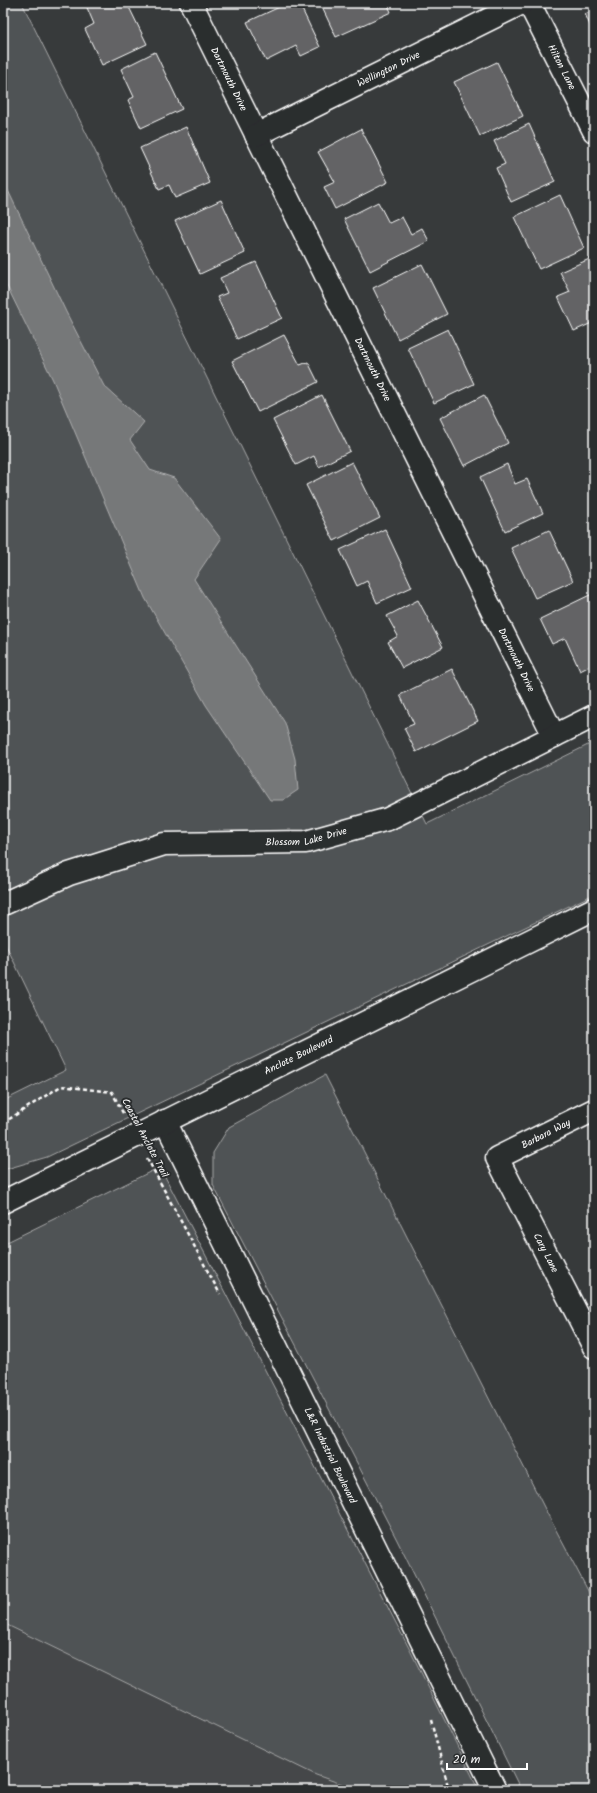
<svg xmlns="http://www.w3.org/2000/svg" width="597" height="1793" font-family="Kalam,sans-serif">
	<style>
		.built { fill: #444748 }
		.green { fill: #505354; stroke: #a8a9aa }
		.water { fill: #767879; stroke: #adaeaf }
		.building { fill: #636465; stroke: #fff }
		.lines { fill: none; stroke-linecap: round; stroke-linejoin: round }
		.minor-casing { stroke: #fff; stroke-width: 25 }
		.tertiary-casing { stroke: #fff; stroke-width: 25 }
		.path { stroke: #fff; stroke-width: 2.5; stroke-dasharray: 4 3; stroke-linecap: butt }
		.minor { stroke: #2a2d2e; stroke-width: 22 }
		.tertiary { stroke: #2a2d2e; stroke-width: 22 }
		.labels { text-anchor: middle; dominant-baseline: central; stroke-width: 4; stroke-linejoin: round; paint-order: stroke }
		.street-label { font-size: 10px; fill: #fff; stroke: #2a2d2e }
	</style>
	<rect width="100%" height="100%" fill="#373a3b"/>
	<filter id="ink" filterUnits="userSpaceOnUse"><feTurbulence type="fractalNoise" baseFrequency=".025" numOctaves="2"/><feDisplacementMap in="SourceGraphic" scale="8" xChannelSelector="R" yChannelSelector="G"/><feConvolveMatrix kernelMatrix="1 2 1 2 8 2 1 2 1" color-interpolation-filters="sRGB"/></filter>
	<g filter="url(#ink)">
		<!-- built -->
		<polygon class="built" points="3,1623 316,1775 359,1790 3,1790"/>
		<!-- green -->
		<g class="green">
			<polygon points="3,3 22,3 427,824 594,742 594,894 47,1157 3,1170 3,1101 66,1070 3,939"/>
			<polygon points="325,1075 547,1513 594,1602 594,1790 521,1790 397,1540 213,1185 213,1153 229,1127"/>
			<polygon points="160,1167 411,1652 479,1790 359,1790 316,1775 3,1623 3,1244"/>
		</g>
		<!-- water -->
		<polygon class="water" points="3,180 66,312 104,386 144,422 130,440 150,470 174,478 221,539 194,579 285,723 295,759 298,790 283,800 270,800 206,705 145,598 53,380 3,278"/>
		<!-- building -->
		<g class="building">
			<polygon points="85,3 127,3 147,44 102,65 85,29 94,24"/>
			<polygon points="288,3 299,3 320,47 301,56 296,46 266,61 247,22"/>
			<polygon points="320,3 387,3 391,12 336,37"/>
			<polygon points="594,10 594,34 585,14"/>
			<polygon points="155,52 182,109 141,128 128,100 134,97 121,69"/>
			<polygon points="497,62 523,116 480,136 454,82"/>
			<polygon points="529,124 555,182 511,202 496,168 505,164 494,141"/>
			<polygon points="186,127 210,183 175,198 169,185 159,189 140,148"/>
			<polygon points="361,129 388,182 335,209 324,187 335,182 318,152"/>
			<polygon points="560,195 584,248 539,269 514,217"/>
			<polygon points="221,200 245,253 200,274 175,221"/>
			<polygon points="378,202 389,223 402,217 411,234 422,228 429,241 370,271 344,219"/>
			<polygon points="594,257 594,322 574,331 558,297 570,292 560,272"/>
			<polygon points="256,262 282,318 237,339 217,297 227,293 220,278"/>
			<polygon points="422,264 447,314 398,339 373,288"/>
			<polygon points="448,329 474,384 434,403 408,348"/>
			<polygon points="284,335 300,365 308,362 318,382 258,412 232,361"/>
			<polygon points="322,395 350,451 319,467 314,456 296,465 273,420"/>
			<polygon points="484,395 508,443 464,466 440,418"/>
			<polygon points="352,462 380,518 334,541 306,485"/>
			<polygon points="507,464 515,484 527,479 543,513 505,531 480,477"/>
			<polygon points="385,529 412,587 377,603 367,581 357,586 340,550"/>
			<polygon points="549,530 573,581 535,598 511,548"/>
			<polygon points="594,593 594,664 580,671 565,638 552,644 540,619"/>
			<polygon points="418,600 443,647 402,668 388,642 398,636 387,616"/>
			<polygon points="452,669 478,721 416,752 404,728 414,724 400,695"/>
		</g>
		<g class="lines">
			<!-- minor casing -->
			<g class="minor-casing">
				<g id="minor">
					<path id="s1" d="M191,3L554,736"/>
					<path id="s2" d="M529,3L594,131"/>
					<path id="s3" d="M256,135L522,3"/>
					<path id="s4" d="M3,904L69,874L164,844L306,842L388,819L594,716"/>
					<path id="s5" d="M594,1110L497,1158L594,1347"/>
					<path id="s6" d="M165,1121L495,1790"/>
				</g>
			</g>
			<!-- tertiary casing -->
			<g class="tertiary-casing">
				<g id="tertiary">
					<path id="s7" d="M3,1202L594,909"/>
				</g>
			</g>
			<!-- path -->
			<g class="path">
				<polyline points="3,1123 61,1086 112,1092 124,1115"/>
				<polyline points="147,1158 220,1294"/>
				<polyline points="431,1720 449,1790"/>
			</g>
			<!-- minor -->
			<use href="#minor" class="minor"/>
			<!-- tertiary -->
			<use href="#tertiary" class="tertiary"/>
		</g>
	</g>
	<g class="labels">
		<!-- street labels -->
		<g class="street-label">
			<text stroke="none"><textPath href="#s2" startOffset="72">Hilton Lane</textPath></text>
			<text stroke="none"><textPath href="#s3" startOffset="148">Wellington Drive</textPath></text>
			<text stroke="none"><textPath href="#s1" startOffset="85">Dartmouth Drive</textPath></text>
			<text stroke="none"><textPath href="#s1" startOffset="409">Dartmouth Drive</textPath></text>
			<text stroke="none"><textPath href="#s1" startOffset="733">Dartmouth Drive</textPath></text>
			<text stroke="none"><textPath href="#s4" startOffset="315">Blossom Lake Drive</textPath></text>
			<text stroke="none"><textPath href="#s7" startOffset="330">Anclote Boulevard</textPath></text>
			<text transform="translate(546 1134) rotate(-27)">Barbara Way</text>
			<text transform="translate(145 1138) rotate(62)">Coastal Anclote Trail</text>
			<text stroke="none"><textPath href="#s5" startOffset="215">Cary Lane</textPath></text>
			<text stroke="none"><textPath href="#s6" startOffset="373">L&amp;R Industrial Boulevard</textPath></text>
		</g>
	</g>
	<!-- margin -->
	<rect width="597" height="1793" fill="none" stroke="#2a2d2e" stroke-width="16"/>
	<rect x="8" y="8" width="581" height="1777" fill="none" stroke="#fff" stroke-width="1.5" filter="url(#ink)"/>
	<!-- scale -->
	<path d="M447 1763v6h80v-6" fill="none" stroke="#ffffff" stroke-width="2"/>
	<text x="453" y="1763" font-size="12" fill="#ffffff" stroke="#2a2d2e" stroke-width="3" paint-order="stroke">20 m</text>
</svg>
